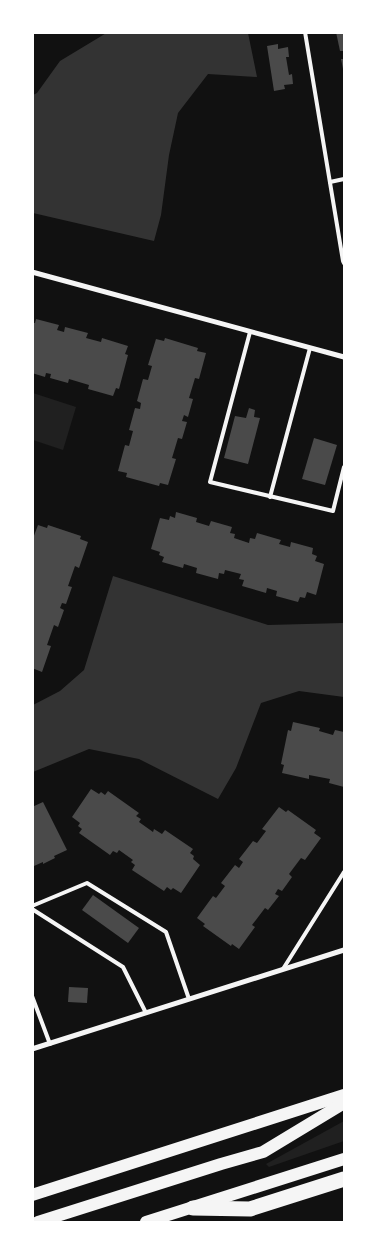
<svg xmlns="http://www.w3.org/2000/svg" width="377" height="1255" font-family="'Nunito Sans',sans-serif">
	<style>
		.green { fill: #202020 }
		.water { fill: #333 }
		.building { fill: #4a4a4a }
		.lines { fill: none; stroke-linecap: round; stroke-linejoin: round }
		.service { stroke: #f5f5f5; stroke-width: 4 }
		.minor { stroke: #f5f5f5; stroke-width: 5 }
		.primary { stroke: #f5f5f5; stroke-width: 12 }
		.motorway { stroke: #f5f5f5; stroke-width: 15 }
	</style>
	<rect width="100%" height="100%" fill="#111"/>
	<!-- green -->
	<g class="green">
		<polygon points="33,393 76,407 63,450 33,440"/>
		<polygon points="344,1121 344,1141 269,1167 266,1164"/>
	</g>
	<!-- water -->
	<g class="water">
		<polygon points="108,32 248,33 257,77 208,74 178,113 169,155 161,215 154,241 33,213 33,95 37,93 60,61"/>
		<polygon points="113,576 268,625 344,623 344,697 299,691 261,703 236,768 218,799 139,759 89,749 33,772 33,705 60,691 84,670"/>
	</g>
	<!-- building -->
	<g class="building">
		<polygon points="336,32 344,32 344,51 340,51"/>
		<polygon points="278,44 278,49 288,47 289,57 286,57 289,75 292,74 293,84 284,85 285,89 274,91 267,46"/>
		<polygon points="341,59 344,59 344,74"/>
		<polygon points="36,319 59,325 57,330 64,332 65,327 88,333 86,338 101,342 102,338 128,346 125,354 128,355 119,389 116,388 113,396 88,389 89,385 69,379 68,383 50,378 51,374 46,373 45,377 32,373 32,323 35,323"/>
		<polygon points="165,338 198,348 197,351 206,353 199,379 195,378 189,398 193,399 188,417 184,415 182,421 187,422 182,439 178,438 172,458 176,459 168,485 160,483 159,486 126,477 127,473 118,471 125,445 129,446 133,431 129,430 135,408 140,409 141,403 137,401 143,379 148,380 152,366 148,365 156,339 164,341"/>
		<polygon points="249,408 255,410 254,417 260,418 248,464 224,458 235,416 246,418"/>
		<polygon points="314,438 337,445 325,485 302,479"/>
		<polygon points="176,512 197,518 196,522 209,526 211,521 232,527 230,533 235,534 234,538 249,543 250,538 255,539 257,533 281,540 279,544 290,547 291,542 313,548 312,554 317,556 315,561 324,564 316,595 307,592 305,598 300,597 298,602 276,596 277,591 267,588 266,593 242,586 244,580 239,579 241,574 225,570 224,574 219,573 218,579 196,573 197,568 184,564 183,568 162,562 164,557 159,555 160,552 151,549 160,518 169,520 170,516 175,518"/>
		<polygon points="38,525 47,528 48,525 81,536 80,539 88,542 79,568 75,566 68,586 72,587 66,604 62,603 60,608 64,610 58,627 54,625 47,645 51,646 42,672 32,668 32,541"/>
		<polygon points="293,722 320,728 319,731 333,735 335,730 344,732 344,787 329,783 330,779 309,775 309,779 282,773 284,765 281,764 288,730 291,731"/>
		<polygon points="91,789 99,794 101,792 105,795 108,791 139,813 136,816 141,819 139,822 153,832 154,829 162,834 165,830 193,849 190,853 194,856 193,859 200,865 181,893 173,888 171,890 167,887 164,891 132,870 135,865 131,862 133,860 119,850 117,853 113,851 110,855 79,833 82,829 78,826 80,823 72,817"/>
		<polygon points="43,802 67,850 54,856 55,858 43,864 43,862 34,866 32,864 32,807"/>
		<polygon points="279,807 286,812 288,810 316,830 314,833 321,838 305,860 301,858 289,874 292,877 282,891 278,889 275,894 279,896 268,910 265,908 252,925 255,927 239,949 232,944 231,946 203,926 205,924 197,918 213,896 216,898 225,886 221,883 235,865 239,868 243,862 239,859 253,841 257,843 266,831 262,829"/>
		<polygon points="93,895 139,928 128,943 82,910"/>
		<polygon points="69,987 88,988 87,1003 68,1002"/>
	</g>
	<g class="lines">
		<!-- service -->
		<g class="service">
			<polyline points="305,32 343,261 344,263"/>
			<polyline points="330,182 344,179"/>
			<polyline points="250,332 210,482 333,511 344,467"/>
			<polyline points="270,497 310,348"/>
			<polyline points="32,906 87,883 166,932 189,999"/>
			<polyline points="32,909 123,967 146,1013"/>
			<polyline points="283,969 344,872"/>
			<polyline points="32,996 50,1044"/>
		</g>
		<!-- minor -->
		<g class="minor">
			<polyline points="32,272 344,357"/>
			<polyline points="32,1049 344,950"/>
		</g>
		<!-- primary -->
		<g class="primary">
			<polyline points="32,1195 344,1095"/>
			<polyline points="38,1222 221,1164 263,1152 344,1103"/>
			<polyline points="146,1222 344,1159"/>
		</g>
		<!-- motorway -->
		<polyline class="motorway" points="193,1208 250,1209 344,1179"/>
	</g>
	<!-- border -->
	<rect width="377" height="1255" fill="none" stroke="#ffffff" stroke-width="68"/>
</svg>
